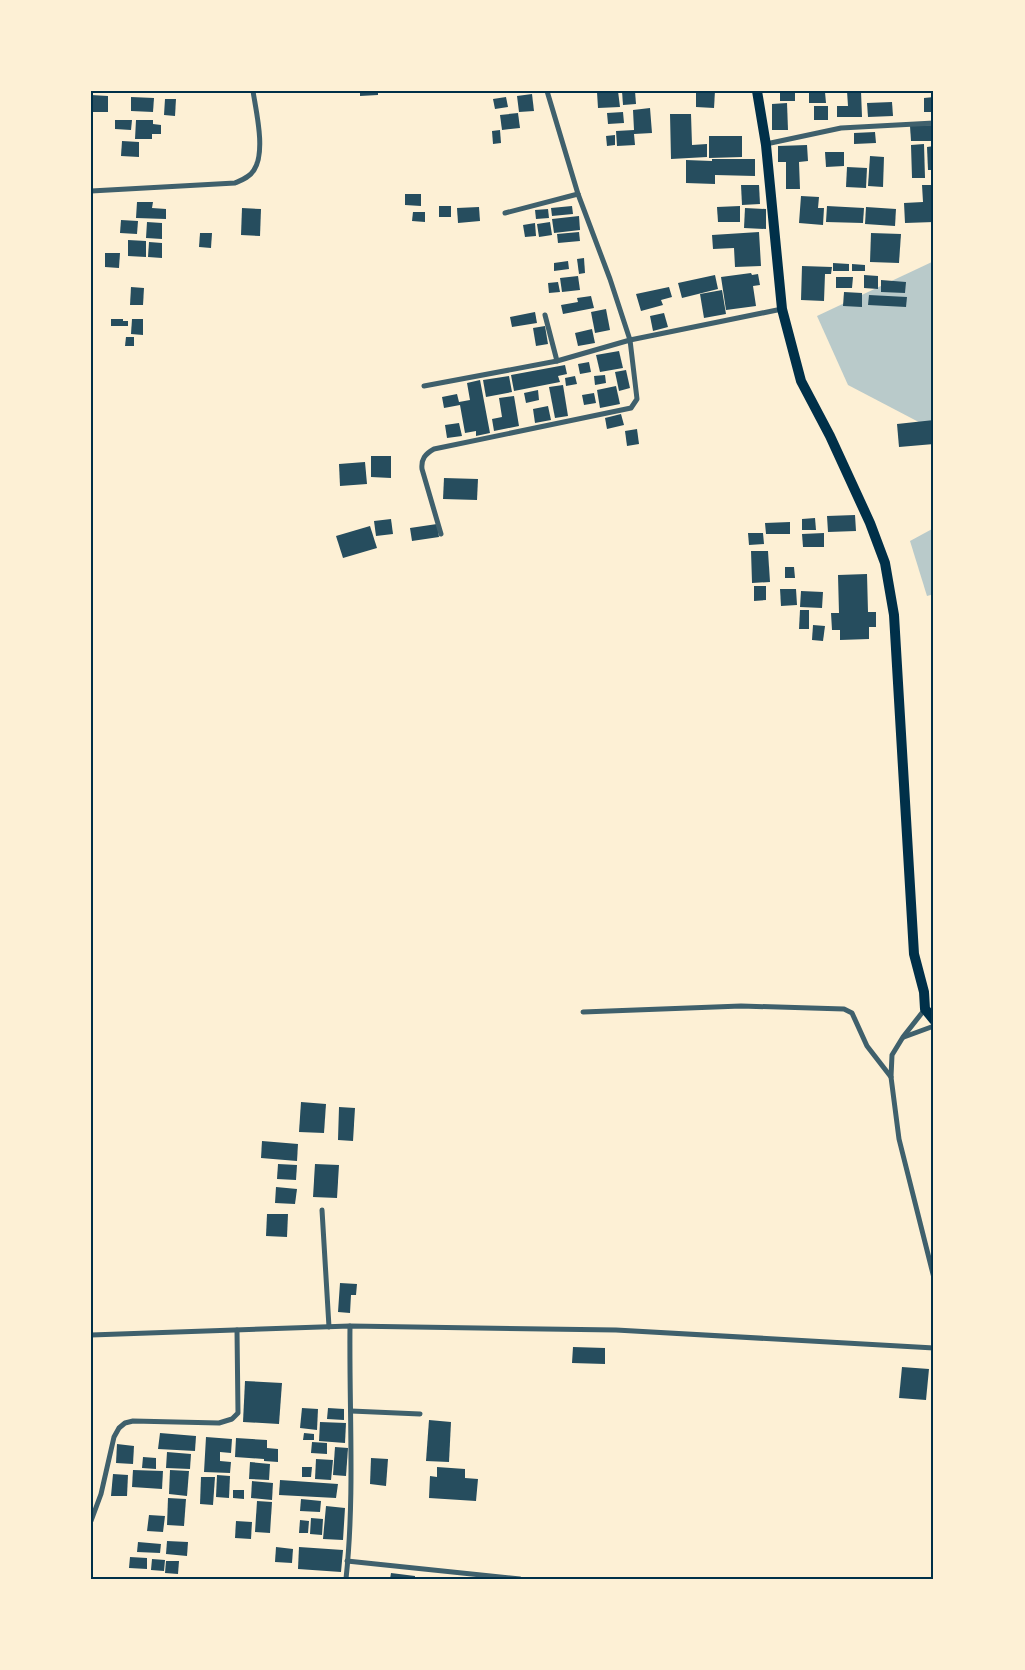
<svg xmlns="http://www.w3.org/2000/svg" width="1025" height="1670" font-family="Lato,sans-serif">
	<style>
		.green { fill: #b9caca }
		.building { fill: #264d5e }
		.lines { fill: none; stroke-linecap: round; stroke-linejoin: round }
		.minor { stroke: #3f606c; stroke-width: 5 }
		.secondary { stroke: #003049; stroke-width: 10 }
		.neatline { fill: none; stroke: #003049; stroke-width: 2 }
	</style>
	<rect width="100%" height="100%" fill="#fdf0d5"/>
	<!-- green -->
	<g class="green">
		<polygon points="934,261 934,430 848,385 817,316"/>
		<polygon points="934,528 934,594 927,596 910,541"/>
	</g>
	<!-- building -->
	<g class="building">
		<polygon points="360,91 378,91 378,95 360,96"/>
		<polygon points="618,91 620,107 598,108 597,92"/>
		<polygon points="622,91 635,91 636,104 623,105"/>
		<polygon points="696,91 715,91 714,108 696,107"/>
		<rect x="780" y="91" width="15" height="10"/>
		<polygon points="847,91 861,91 862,117 837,117 837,106 848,106"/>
		<polygon points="809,92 825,92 826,103 809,103"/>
		<polygon points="532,94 534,111 519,112 517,96"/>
		<polygon points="91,95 108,96 108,112 91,112"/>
		<polygon points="131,97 154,98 153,112 131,111"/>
		<polygon points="506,97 508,107 495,109 493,99"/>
		<polygon points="934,97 934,112 924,112 924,98"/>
		<polygon points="165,99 176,99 175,116 164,115"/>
		<polygon points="892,102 893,116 868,117 867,103"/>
		<polygon points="787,103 788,130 772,130 772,104"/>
		<rect x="814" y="106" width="14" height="14"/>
		<polygon points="650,108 652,133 634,134 635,145 617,146 616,131 634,130 633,110"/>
		<polygon points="623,112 624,123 608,124 607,113"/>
		<polygon points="518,113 520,128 502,130 500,115"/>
		<polygon points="670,114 691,114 692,145 707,144 707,157 671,159"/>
		<polygon points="115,120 132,120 131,130 115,129"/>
		<polygon points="136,120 153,120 153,124 161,125 161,134 152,134 152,139 135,139"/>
		<polygon points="934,125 934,141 911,141 910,126"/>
		<polygon points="500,130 501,143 493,144 492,131"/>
		<polygon points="875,132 876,143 854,144 854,133"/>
		<polygon points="615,135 615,145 607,146 606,136"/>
		<polygon points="709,136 742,136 742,157 709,158"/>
		<polygon points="122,141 139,142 139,157 121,156"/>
		<polygon points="924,144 925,178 912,178 911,145"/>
		<polygon points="807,145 808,161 799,162 800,189 786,189 786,162 778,162 778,146"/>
		<polygon points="934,146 934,170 928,170 927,147"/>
		<polygon points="825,152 844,152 844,166 826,167"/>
		<polygon points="870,156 884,157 883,187 868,186"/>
		<polygon points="712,159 755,159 755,176 715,175 715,184 686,183 686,160 712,161"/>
		<polygon points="847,167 867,168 866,188 846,187"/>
		<polygon points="741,185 759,185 760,204 742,205"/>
		<polygon points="922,185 934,185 934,222 905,223 904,203 923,202"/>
		<polygon points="405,194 421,194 421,206 405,205"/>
		<polygon points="801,196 819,197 818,208 824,208 823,225 799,223"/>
		<polygon points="137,202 153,202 152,208 166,209 166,219 136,218"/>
		<rect x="439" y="206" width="12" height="11"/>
		<polygon points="572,206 573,214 552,216 551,208"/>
		<polygon points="740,206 740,222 718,222 717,207"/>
		<polygon points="827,206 864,208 863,223 826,222"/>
		<polygon points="479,207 480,221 458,223 457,208"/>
		<polygon points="866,207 896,209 895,226 865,224"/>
		<polygon points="242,208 261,209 260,236 241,235"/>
		<polygon points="745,208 766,209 766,229 744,228"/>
		<polygon points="548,209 549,218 536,219 535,210"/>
		<polygon points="413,212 425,212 425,222 412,221"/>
		<polygon points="579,216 580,230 554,233 552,219"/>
		<polygon points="121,220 138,221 137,234 120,233"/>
		<polygon points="147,222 162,223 162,239 146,238"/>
		<polygon points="550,222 552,235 539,237 537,224"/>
		<polygon points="535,223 536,236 525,237 523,225"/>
		<polygon points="579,232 580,241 558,243 557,234"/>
		<polygon points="759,232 761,266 735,267 734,248 713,249 712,235"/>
		<polygon points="200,233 212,233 211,248 199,247"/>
		<polygon points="871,233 901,234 899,263 870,262"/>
		<polygon points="128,240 146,241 146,257 128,256"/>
		<polygon points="149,242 162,243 162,258 148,257"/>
		<polygon points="105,253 120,253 119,268 105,267"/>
		<polygon points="584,258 585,273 579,274 577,259"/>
		<polygon points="568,261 569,269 554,271 554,263"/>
		<polygon points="833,263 849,264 849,271 833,271"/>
		<polygon points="852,264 865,265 865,271 852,271"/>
		<polygon points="802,266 832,267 831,274 825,274 824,301 801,300"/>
		<polygon points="751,273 752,275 758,274 760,285 753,286 756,306 726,310 721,277"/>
		<polygon points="715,275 718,289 682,298 678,283"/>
		<polygon points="864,275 878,276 878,289 864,288"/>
		<polygon points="578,276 580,290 562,292 560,278"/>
		<polygon points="836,277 853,277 852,288 836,288"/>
		<polygon points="881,280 906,282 905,293 881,292"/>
		<polygon points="558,282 560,292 549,293 548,283"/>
		<polygon points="131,287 144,288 143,305 130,305"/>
		<polygon points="669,287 672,297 661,300 663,305 641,311 636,294"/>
		<polygon points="722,290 726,314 704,318 700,294"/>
		<polygon points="844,292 862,293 862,307 843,306"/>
		<polygon points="869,295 907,297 906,307 868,305"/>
		<polygon points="591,296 594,308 563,314 561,305 578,302 577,298"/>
		<polygon points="606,309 610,330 595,333 591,312"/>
		<polygon points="535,312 537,323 512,327 510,317"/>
		<polygon points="664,313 668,327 653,331 650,316"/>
		<polygon points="111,319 123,319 123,321 128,321 128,326 111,326"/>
		<polygon points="132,319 143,319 143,335 131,334"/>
		<polygon points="545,326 548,344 536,346 533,328"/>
		<polygon points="592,329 595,343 578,346 575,333"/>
		<polygon points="126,337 134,337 134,346 125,346"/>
		<polygon points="619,351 623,368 600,372 596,355"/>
		<polygon points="589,362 591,372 580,374 578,364"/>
		<polygon points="565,365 567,374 558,376 560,382 514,391 511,375"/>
		<polygon points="626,370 630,388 619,391 615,372"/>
		<polygon points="605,375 606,383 595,385 594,376"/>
		<polygon points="509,376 512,392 486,397 483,380"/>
		<polygon points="575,376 577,384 566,386 565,378"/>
		<polygon points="480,380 490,433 476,436 476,431 465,433 460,405 444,408 442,397 457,394 459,402 470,400 467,383"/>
		<polygon points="563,385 568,416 555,418 549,387"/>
		<polygon points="616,386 620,404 600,408 597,390"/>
		<polygon points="538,390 539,400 526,403 524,393"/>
		<polygon points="594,393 596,403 584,405 582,395"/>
		<polygon points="514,396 519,426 494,431 492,419 502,417 499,398"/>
		<polygon points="548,406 551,420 535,423 533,409"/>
		<polygon points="621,414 624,425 607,429 605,418"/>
		<polygon points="934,420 934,444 899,447 897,424"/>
		<polygon points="459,423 462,436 447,438 445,425"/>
		<polygon points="637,429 639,444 627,446 625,431"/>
		<polygon points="371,456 391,456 391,478 371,477"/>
		<polygon points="365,462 367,484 340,486 339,464"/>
		<polygon points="444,478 478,479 477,500 443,499"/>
		<polygon points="855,515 856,531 828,532 827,516"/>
		<polygon points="815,518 816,530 802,530 802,519"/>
		<polygon points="391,519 393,534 376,536 374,521"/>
		<polygon points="790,522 790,534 766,534 765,523"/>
		<polygon points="437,524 439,537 412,541 410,528"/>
		<polygon points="370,526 377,548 343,558 336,536"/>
		<polygon points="748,533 763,533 764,544 749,545"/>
		<polygon points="824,533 824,547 803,547 802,534"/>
		<polygon points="751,551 768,551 770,582 752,583"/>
		<polygon points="785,567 794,567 795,578 785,578"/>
		<polygon points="867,574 868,612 876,612 876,627 869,627 869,639 840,640 840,630 832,630 831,613 839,613 838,575"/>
		<polygon points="754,586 766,586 766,600 754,601"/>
		<polygon points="780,589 796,589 797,605 781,606"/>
		<polygon points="801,591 823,592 822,608 800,607"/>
		<polygon points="800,610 809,610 809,629 799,629"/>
		<polygon points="813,625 825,626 823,641 812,640"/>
		<polygon points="301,1102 326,1104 324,1133 299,1132"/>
		<polygon points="339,1107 355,1108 353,1141 338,1140"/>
		<polygon points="262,1141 298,1144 297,1161 261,1158"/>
		<polygon points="278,1164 297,1165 296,1180 277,1179"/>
		<polygon points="315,1164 339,1165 337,1198 313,1197"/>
		<polygon points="276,1187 297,1189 295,1204 275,1203"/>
		<polygon points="267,1214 288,1214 287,1237 266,1236"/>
		<polygon points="340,1283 357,1284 356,1295 351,1295 350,1313 338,1312"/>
		<polygon points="573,1347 605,1348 605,1364 572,1363"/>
		<polygon points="902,1367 929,1369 926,1400 899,1398"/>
		<polygon points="245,1381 282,1383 279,1424 243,1422"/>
		<polygon points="302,1408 318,1409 317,1430 300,1428"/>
		<polygon points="328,1408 344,1409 344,1420 327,1419"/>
		<polygon points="429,1420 451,1422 449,1462 426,1461"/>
		<polygon points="320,1422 346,1423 345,1443 319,1441"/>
		<polygon points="160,1433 196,1436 195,1451 158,1449"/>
		<polygon points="304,1433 314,1434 314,1440 303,1440"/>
		<polygon points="206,1437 232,1439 231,1453 220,1452 220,1461 231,1462 230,1473 204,1472"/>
		<polygon points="236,1438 267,1440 267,1448 278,1449 278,1462 264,1461 264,1459 235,1457"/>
		<polygon points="312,1442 327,1443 327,1454 311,1453"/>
		<polygon points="117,1444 134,1446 133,1464 116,1463"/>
		<polygon points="335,1447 348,1448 346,1476 333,1475"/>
		<polygon points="167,1452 191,1454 190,1469 166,1468"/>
		<polygon points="143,1457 156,1458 156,1469 142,1468"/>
		<polygon points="371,1458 388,1459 386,1486 370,1484"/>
		<polygon points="316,1459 333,1460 331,1480 315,1479"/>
		<polygon points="250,1462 270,1464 269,1480 249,1479"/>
		<polygon points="302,1467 312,1467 311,1477 302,1477"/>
		<polygon points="437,1467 465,1469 465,1478 478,1479 476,1501 429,1498 430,1476 437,1477"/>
		<polygon points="133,1470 163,1471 162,1489 132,1487"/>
		<polygon points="170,1470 189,1471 187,1496 169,1494"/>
		<polygon points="113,1474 128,1475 127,1496 111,1496"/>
		<polygon points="217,1475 230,1476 229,1498 216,1497"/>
		<polygon points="201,1477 215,1477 213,1505 200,1504"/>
		<polygon points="280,1480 338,1484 336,1498 279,1495"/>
		<polygon points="252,1481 273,1483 272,1500 251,1498"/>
		<polygon points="233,1490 244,1490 244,1499 233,1498"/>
		<polygon points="168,1498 186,1499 184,1526 167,1525"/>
		<polygon points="301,1499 321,1501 320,1512 300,1511"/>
		<polygon points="257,1501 272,1502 270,1533 255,1532"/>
		<polygon points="326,1506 345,1508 343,1540 323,1539"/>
		<polygon points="149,1515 165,1516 163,1532 147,1531"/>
		<polygon points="311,1518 323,1519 322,1535 310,1534"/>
		<polygon points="300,1520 309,1521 308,1533 299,1533"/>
		<polygon points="236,1521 252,1522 251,1539 235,1538"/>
		<polygon points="167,1541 188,1542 187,1556 166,1554"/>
		<polygon points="138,1542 161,1544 160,1553 137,1552"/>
		<polygon points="276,1547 293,1549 292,1563 275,1562"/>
		<polygon points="299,1547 343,1550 341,1572 298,1569"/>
		<polygon points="130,1557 147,1558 147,1569 129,1568"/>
		<polygon points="152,1559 165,1560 164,1571 151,1570"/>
		<polygon points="166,1561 179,1561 178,1574 165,1573"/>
		<polygon points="391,1573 415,1576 415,1579 390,1579"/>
	</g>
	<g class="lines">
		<!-- minor -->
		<g class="minor">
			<polyline points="547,91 578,194 610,279 630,340 782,309"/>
			<polyline points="766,144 841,128 934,123"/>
			<path d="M91,191L235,183C242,180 250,177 254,170C266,152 256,111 253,91"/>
			<polyline points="505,213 578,194"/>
			<polyline points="545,315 557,361"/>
			<path d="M424,386L557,361L630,340L637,399L631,408L434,449C425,454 421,459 422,469L441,534"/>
			<polyline points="925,1009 903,1037 892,1055 891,1077 899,1139 934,1278"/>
			<polyline points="583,1012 741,1006 844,1009 852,1013 867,1046 891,1077"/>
			<polyline points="904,1037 934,1026"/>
			<polyline points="322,1210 329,1327"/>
			<polyline points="91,1335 350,1326 616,1330 934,1348"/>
			<polyline points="351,1411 420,1414"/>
			<polyline points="91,1521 101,1494 114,1437 119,1428 125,1423 133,1421 219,1423 232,1419 238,1413 237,1330"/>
			<polyline points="347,1561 520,1579"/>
			<path d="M346,1579C355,1495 349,1410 350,1326"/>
		</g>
		<!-- secondary -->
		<polyline class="secondary" points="757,91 766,145 782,309 801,381 830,436 870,523 885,563 894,615 914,954 924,992 925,1009 934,1020"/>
	</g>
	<!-- border -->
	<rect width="1025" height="1670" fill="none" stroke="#fdf0d5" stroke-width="185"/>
	<rect x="92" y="92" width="840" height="1486" class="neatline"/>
</svg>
